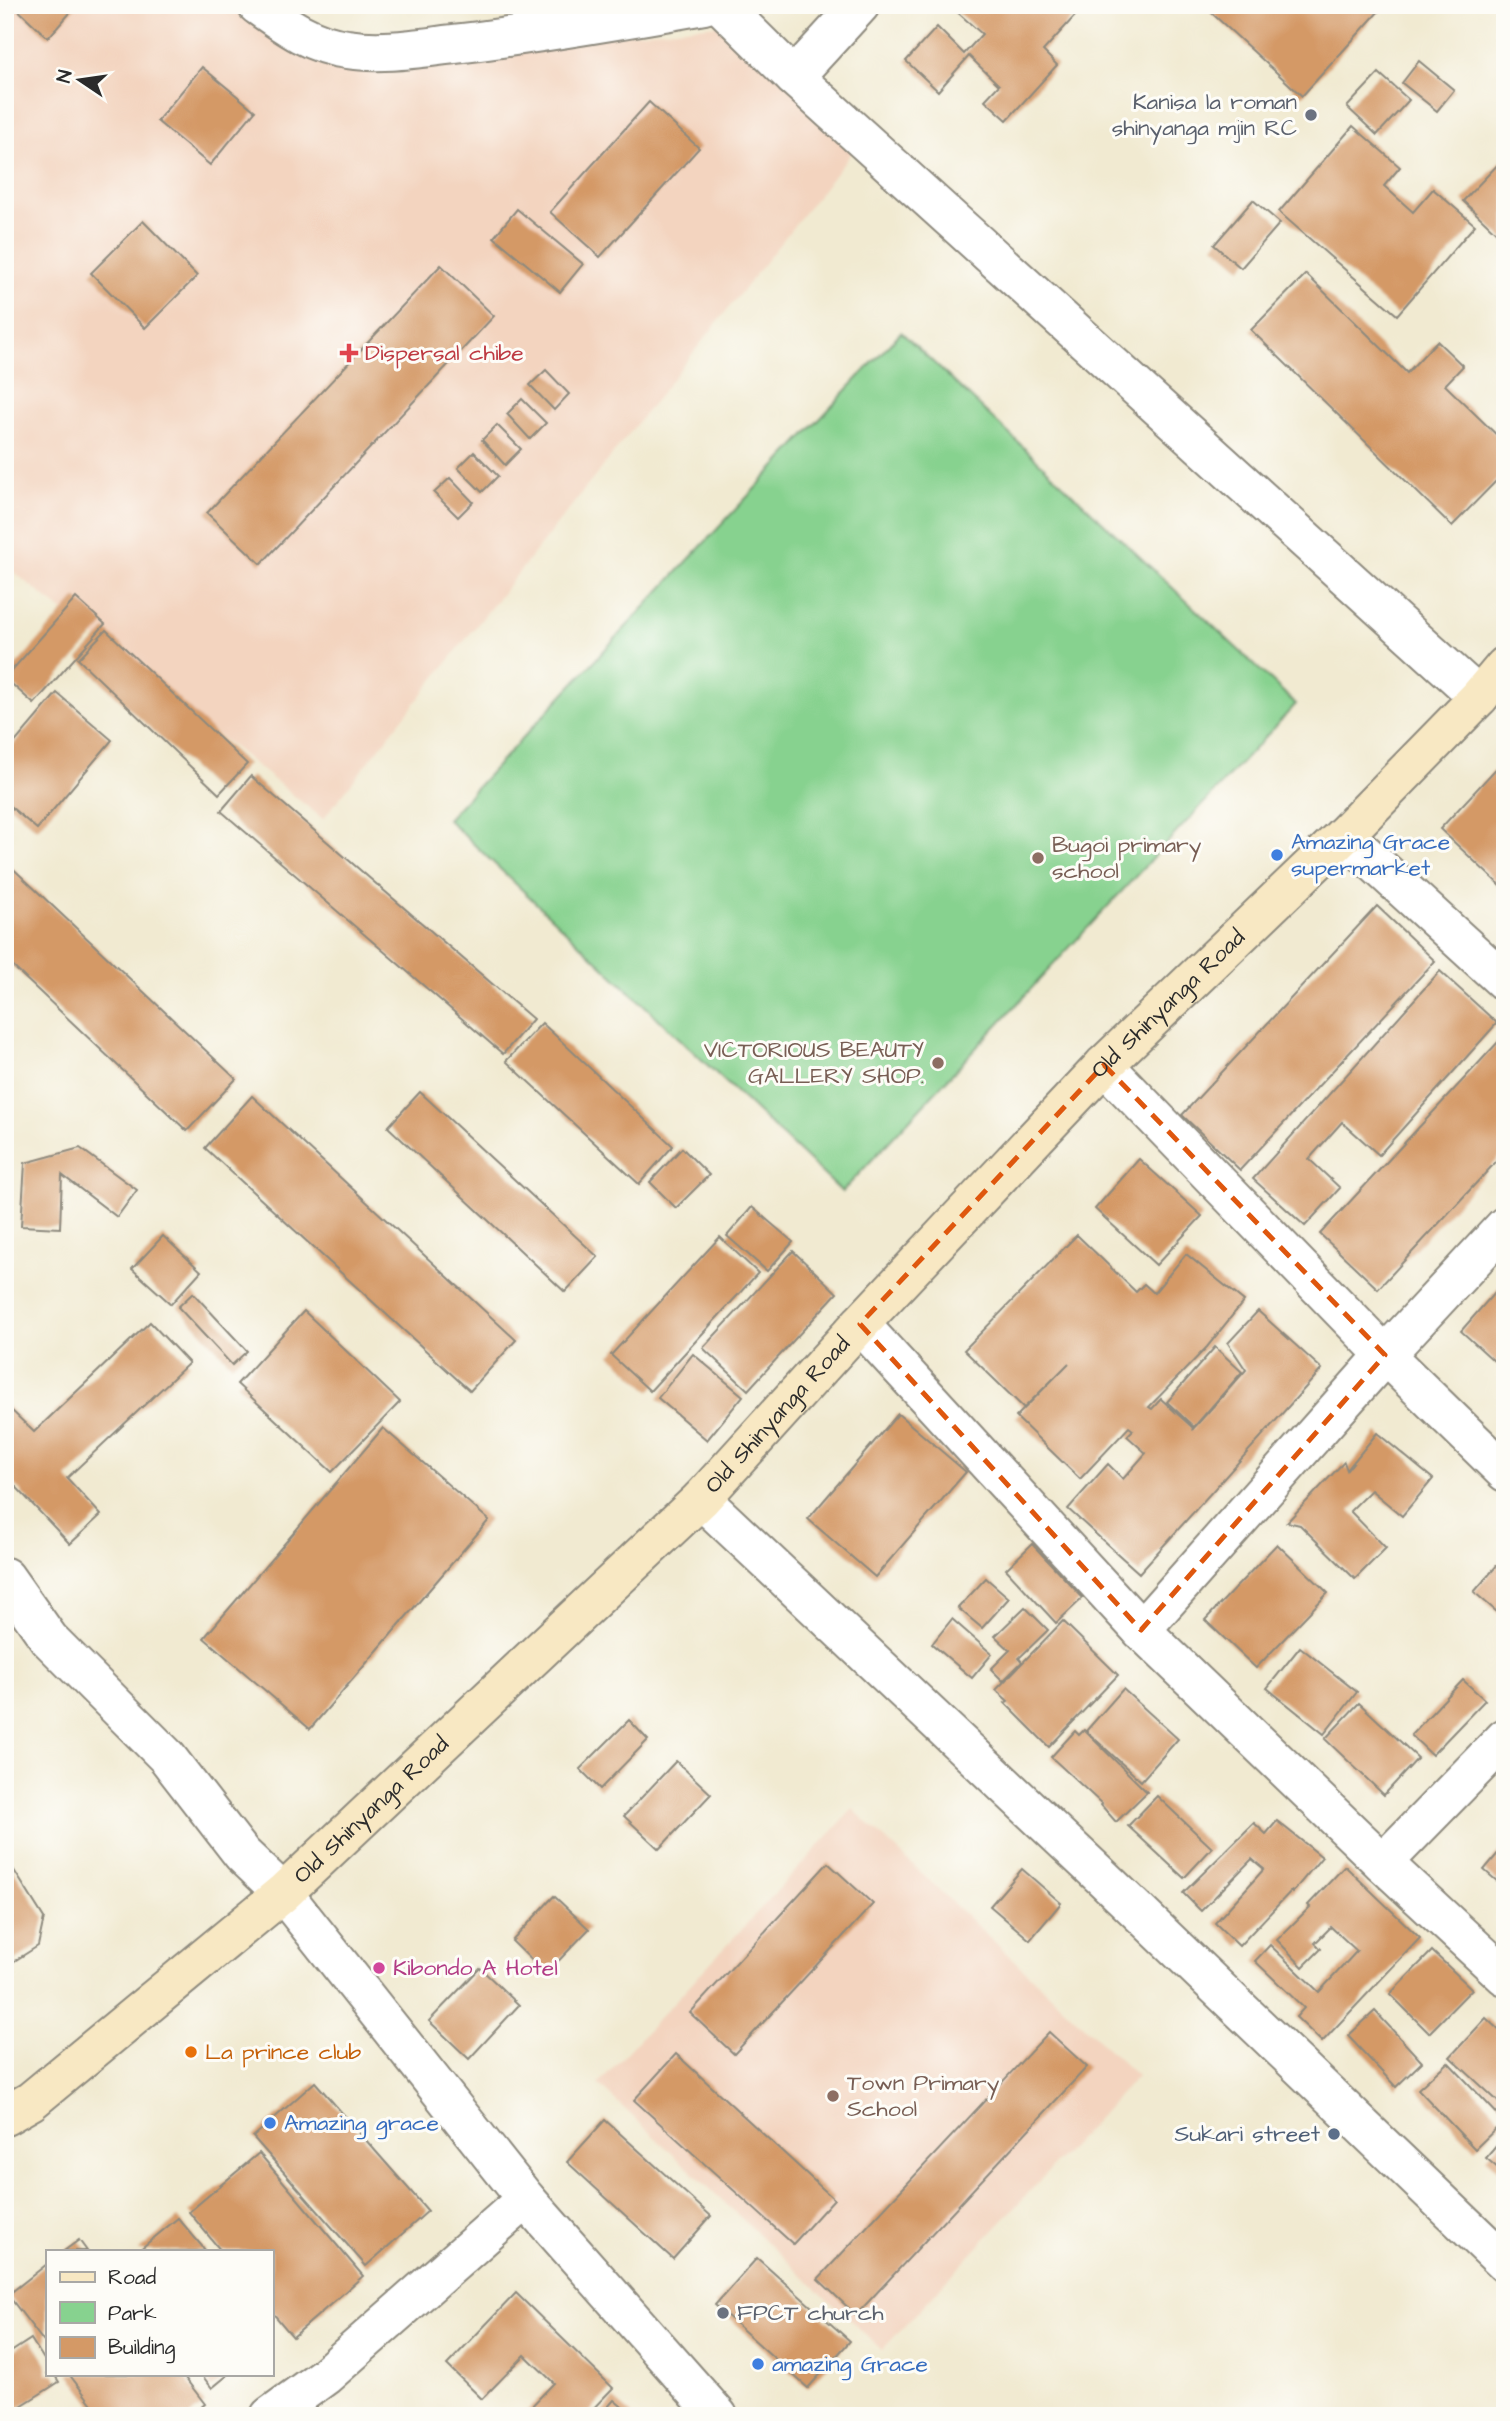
<svg xmlns="http://www.w3.org/2000/svg" width="1510" height="2421" font-family="'Architects Daughter',sans-serif">
	<style>
		.built { fill: #f3d4bf }
		.green { fill: #87d28f; stroke: #597e5d; stroke-width: 2 }
		.building { fill: #d49966 }
		.lines { fill: none; stroke-linecap: round; stroke-linejoin: round }
		.street-casing { stroke: #8e8a7e; stroke-width: 42 }
		.secondary-casing { stroke: #8e8a7e; stroke-width: 42 }
		.street { stroke: #fff; stroke-width: 38 }
		.secondary { stroke: #f8e8c3; stroke-width: 38 }
		.marked { fill: none; stroke: #df570e; stroke-width: 5; stroke-dasharray: 14 9; stroke-linejoin: round }
		.worship-dot { fill: #6b7280; stroke: #fdfcf7; stroke-width: 2.5 }
		.health-dot { fill: #e0444e; stroke: #fdfcf7; stroke-width: 2.5 }
		.shop-dot { fill: #3f7fe0; stroke: #fdfcf7; stroke-width: 2.5 }
		.education-dot { fill: #8d6e63; stroke: #fdfcf7; stroke-width: 2.5 }
		.hotel-dot { fill: #d1479c; stroke: #fdfcf7; stroke-width: 2.5 }
		.food-dot { fill: #e8710a; stroke: #fdfcf7; stroke-width: 2.5 }
		.service-dot { fill: #5c6f8a; stroke: #fdfcf7; stroke-width: 2.5 }
		.labels { text-anchor: middle; dominant-baseline: central; stroke-width: 6; stroke-linejoin: round; paint-order: stroke }
		.worship-label { font-size: 23px; fill: #5b616d; stroke: #fdfcf7; text-anchor: end }
		.health-label { font-size: 23px; fill: #be3a42; stroke: #fdfcf7; text-anchor: start }
		.shop-label { font-size: 23px; fill: #366cbe; stroke: #fdfcf7; text-anchor: start }
		.education-label { font-size: 23px; fill: #785e54; stroke: #fdfcf7; text-anchor: start }
		.street-label { font-size: 23px; fill: #2b2b2b; stroke: #fdfcf7 }
		.hotel-label { font-size: 23px; fill: #b23c85; stroke: #fdfcf7; text-anchor: start }
		.food-label { font-size: 23px; fill: #c56008; stroke: #fdfcf7; text-anchor: start }
		.service-label { font-size: 23px; fill: #4e5e75; stroke: #fdfcf7; text-anchor: end }
	</style>
	<rect width="100%" height="100%" fill="#fdfcf7"/>
	<filter id="ink" filterUnits="userSpaceOnUse"><feTurbulence type="fractalNoise" baseFrequency=".0143" numOctaves="2"/><feDisplacementMap in="SourceGraphic" scale="14" xChannelSelector="R" yChannelSelector="G"/><feConvolveMatrix kernelMatrix="1 2 1 2 8 2 1 2 1" color-interpolation-filters="sRGB"/></filter>
	<filter id="wash" filterUnits="userSpaceOnUse"><feTurbulence type="fractalNoise" baseFrequency=".00686" numOctaves="4" result="noise"/><feDisplacementMap in="SourceGraphic" scale="28" xChannelSelector="R" yChannelSelector="G"/><feGaussianBlur stdDeviation="1.57" result="paint"/><feColorMatrix in="noise" values="0 0 0 0 0 0 0 0 0 0 0 0 0 0 0 0 0 1.4 0 .05"/><feComposite in="paint" operator="in"/></filter>
	<g filter="url(#wash)">
		<rect width="100%" height="100%" fill="#f1ead1"/>
		<!-- built -->
		<g class="built">
			<polygon points="5,5 254,5 320,63 718,25 862,140 323,819 5,565"/>
			<polygon points="853,1809 1137,2076 882,2350 598,2084"/>
		</g>
		<!-- green -->
		<polygon class="green" points="901,332 1296,704 842,1192 447,819"/>
		<g id="blocks">
			<!-- building -->
			<g class="building">
				<polygon points="13,5 77,5 48,38"/>
				<polygon points="961,5 1085,5 1043,51 1057,65 1007,120 985,100 999,85 969,56 938,91 906,61 937,27 964,54 982,34 956,11"/>
				<polygon points="1203,5 1373,5 1379,11 1302,96"/>
				<polygon points="1419,61 1454,90 1437,111 1402,83"/>
				<polygon points="202,67 255,111 210,165 157,121"/>
				<polygon points="1379,73 1409,100 1377,135 1347,107"/>
				<polygon points="649,102 699,148 600,257 550,212"/>
				<polygon points="1353,126 1400,167 1384,186 1413,212 1433,189 1475,225 1397,315 1279,212"/>
				<polygon points="1505,157 1505,241 1463,201"/>
				<polygon points="1253,200 1280,223 1241,268 1214,245"/>
				<polygon points="517,209 583,264 560,292 494,237"/>
				<polygon points="143,221 197,276 145,328 91,273"/>
				<polygon points="441,265 494,316 261,564 207,513"/>
				<polygon points="1306,274 1407,373 1437,341 1463,366 1445,385 1505,443 1505,472 1452,526 1251,330"/>
				<polygon points="546,370 569,394 554,410 530,385"/>
				<polygon points="522,399 546,423 530,439 507,414"/>
				<polygon points="497,425 521,449 505,465 482,440"/>
				<polygon points="474,452 498,476 482,492 458,468"/>
				<polygon points="450,478 473,502 458,517 434,493"/>
				<polygon points="76,598 105,624 34,704 5,678"/>
				<polygon points="106,630 247,764 219,794 78,659"/>
				<polygon points="57,693 112,740 37,829 5,802 5,754"/>
				<polygon points="1505,759 1505,890 1440,829"/>
				<polygon points="251,776 533,1019 503,1054 221,811"/>
				<polygon points="5,861 236,1079 187,1131 5,959"/>
				<polygon points="1377,906 1435,961 1240,1170 1182,1115"/>
				<polygon points="1440,971 1497,1023 1379,1155 1342,1122 1309,1159 1340,1188 1305,1226 1253,1179"/>
				<polygon points="542,1023 673,1146 639,1184 506,1061"/>
				<polygon points="1500,1040 1505,1045 1505,1152 1378,1289 1320,1234"/>
				<polygon points="420,1092 598,1257 565,1292 388,1127"/>
				<polygon points="252,1096 516,1340 470,1391 205,1148"/>
				<polygon points="80,1148 137,1190 117,1217 62,1175 60,1228 21,1226 25,1163"/>
				<polygon points="682,1148 709,1175 676,1208 650,1182"/>
				<polygon points="1139,1159 1202,1216 1156,1265 1095,1209"/>
				<polygon points="752,1207 793,1242 767,1271 727,1236"/>
				<polygon points="1077,1235 1136,1292 1144,1284 1154,1293 1186,1254 1244,1301 1207,1347 1149,1407 1152,1409 1161,1399 1193,1428 1192,1430 1246,1370 1228,1343 1258,1311 1322,1369 1139,1573 1068,1509 1108,1464 1123,1479 1146,1453 1127,1436 1133,1430 1129,1427 1080,1479 1016,1417 1069,1363 1024,1408 964,1350"/>
				<polygon points="163,1236 201,1271 171,1304 132,1269"/>
				<polygon points="720,1237 758,1273 650,1391 611,1355"/>
				<polygon points="793,1251 837,1293 748,1390 703,1348"/>
				<polygon points="1502,1284 1505,1286 1505,1371 1461,1331"/>
				<polygon points="193,1293 247,1351 232,1365 178,1307"/>
				<polygon points="304,1311 400,1402 332,1472 237,1384"/>
				<polygon points="150,1322 189,1363 67,1478 101,1515 70,1544 5,1475 5,1461 8,1459 5,1456 5,1404 34,1432"/>
				<polygon points="1215,1347 1242,1372 1194,1427 1167,1402"/>
				<polygon points="693,1354 743,1396 707,1440 658,1398"/>
				<polygon points="898,1414 966,1472 875,1577 808,1519"/>
				<polygon points="383,1428 489,1520 310,1729 204,1638"/>
				<polygon points="1377,1433 1433,1479 1402,1516 1371,1490 1350,1511 1386,1548 1355,1579 1300,1525 1287,1522 1344,1462 1347,1470"/>
				<polygon points="1032,1544 1083,1598 1056,1623 1006,1569"/>
				<polygon points="1277,1544 1328,1593 1256,1668 1205,1620"/>
				<polygon points="1505,1556 1505,1619 1474,1592"/>
				<polygon points="986,1578 1009,1598 982,1628 958,1608"/>
				<polygon points="1025,1607 1048,1630 1019,1658 1022,1662 1003,1681 991,1669 1010,1650 995,1636"/>
				<polygon points="952,1619 992,1654 972,1678 932,1644"/>
				<polygon points="1063,1621 1118,1675 1049,1747 1005,1703 1008,1701 996,1690"/>
				<polygon points="1300,1647 1357,1692 1324,1734 1267,1688"/>
				<polygon points="1463,1680 1485,1700 1432,1755 1411,1735"/>
				<polygon points="1123,1689 1178,1739 1141,1781 1086,1731"/>
				<polygon points="1359,1703 1418,1758 1384,1795 1325,1739"/>
				<polygon points="629,1720 648,1740 600,1789 580,1769"/>
				<polygon points="1084,1730 1147,1792 1116,1822 1101,1805 1102,1804 1051,1757 1075,1731 1079,1735"/>
				<polygon points="676,1761 711,1794 659,1849 624,1816"/>
				<polygon points="1157,1796 1212,1848 1184,1878 1128,1826"/>
				<polygon points="1277,1821 1322,1857 1292,1893 1291,1891 1239,1946 1215,1923 1264,1869 1252,1859 1201,1911 1183,1893 1254,1823 1266,1834"/>
				<polygon points="1505,1845 1505,1888 1484,1870"/>
				<polygon points="5,1856 44,1918 38,1946 5,1967"/>
				<polygon points="828,1863 873,1904 734,2054 690,2013"/>
				<polygon points="1345,1866 1420,1938 1322,2042 1296,2017 1304,2008 1255,1961 1270,1945 1319,1992 1357,1951 1331,1927 1315,1943 1321,1949 1303,1967 1277,1940 1310,1907 1308,1905"/>
				<polygon points="1022,1869 1061,1903 1030,1940 990,1906"/>
				<polygon points="554,1896 589,1929 546,1974 512,1941"/>
				<polygon points="1432,1951 1472,1989 1429,2033 1390,1994"/>
				<polygon points="480,1968 519,2005 469,2059 429,2021"/>
				<polygon points="1375,2011 1422,2062 1396,2087 1348,2036"/>
				<polygon points="1486,2018 1505,2036 1503,2106 1450,2057"/>
				<polygon points="1049,2032 1087,2067 856,2315 818,2279"/>
				<polygon points="676,2054 834,2199 793,2244 634,2100"/>
				<polygon points="1448,2062 1504,2121 1475,2149 1418,2089"/>
				<polygon points="315,2082 428,2211 366,2266 253,2137"/>
				<polygon points="605,2120 711,2216 673,2259 567,2162"/>
				<polygon points="1505,2136 1505,2174 1486,2158"/>
				<polygon points="259,2153 363,2276 293,2337 271,2311 271,2251 221,2251 189,2212"/>
				<polygon points="178,2218 206,2251 138,2251"/>
				<polygon points="79,2240 87,2251 64,2251"/>
				<polygon points="757,2258 850,2341 808,2388 715,2305"/>
				<polygon points="47,2264 47,2346 8,2295"/>
				<polygon points="516,2293 613,2388 586,2416 522,2416 554,2383 525,2355 482,2399 447,2365"/>
				<polygon points="31,2339 47,2364 47,2374 54,2374 59,2382 5,2416 5,2356"/>
				<polygon points="69,2374 182,2374 205,2404 190,2416 101,2416"/>
				<polygon points="201,2374 229,2374 212,2388"/>
				<polygon points="614,2400 633,2416 600,2416"/>
			</g>
		</g>
	</g>
	<g filter="url(#ink)">
		<use href="#blocks" fill-opacity="0" stroke="#8e8a7e" stroke-width="2"/>
		<g class="lines">
			<!-- street casing -->
			<g class="street-casing">
				<g id="street">
					<path d="M257,5C285,25 312,45 347,49C385,55 424,47 463,43C544,33 624,19 704,5"/>
					<polyline points="721,5 794,77 1479,697"/>
					<polyline points="794,77 860,5"/>
					<polyline points="1344,835 1505,982"/>
					<polyline points="1104,1065 1385,1355 1505,1472"/>
					<polyline points="860,1324 1141,1630 1383,1863 1505,1976"/>
					<polyline points="701,1499 1103,1878 1505,2263"/>
					<polyline points="5,1577 49,1639 167,1757 242,1854 283,1893 526,2199 718,2416"/>
					<polyline points="1141,1630 1385,1355 1505,1226"/>
					<polyline points="1383,1863 1505,1738"/>
					<polyline points="270,2416 325,2376 526,2199"/>
				</g>
			</g>
			<!-- secondary casing -->
			<g class="secondary-casing">
				<g id="secondary">
					<path id="s1" d="M5,2116L31,2101L283,1893L701,1499L860,1324L1104,1065L1344,835L1479,697L1505,666"/>
				</g>
			</g>
			<!-- street -->
			<use href="#street" class="street"/>
			<!-- secondary -->
			<use href="#secondary" class="secondary"/>
		</g>
	</g>
	<!-- marked area -->
	<path class="marked" d="M1104,1065L1385,1355L1141,1630L860,1324Z"/>
	<!-- markers -->
	<g class="worship-dot">
		<circle cx="1311" cy="115" r="7"/>
		<circle cx="723" cy="2313" r="7"/>
	</g>
	<path class="health-dot" d="M345.5 342.5h7v7h7v7h-7v7h-7v-7h-7v-7h7z"/>
	<g class="shop-dot">
		<circle cx="1277" cy="855" r="7"/>
		<circle cx="270" cy="2123" r="7"/>
		<circle cx="758" cy="2364" r="7"/>
	</g>
	<g class="education-dot">
		<circle cx="1038" cy="858" r="7"/>
		<circle cx="938" cy="1063" r="7"/>
		<circle cx="833" cy="2096" r="7"/>
	</g>
	<circle class="hotel-dot" cx="379" cy="1968" r="7"/>
	<circle class="food-dot" cx="191" cy="2052" r="7"/>
	<circle class="service-dot" cx="1334" cy="2134" r="7"/>
	<g class="labels">
		<!-- worship labels -->
		<g class="worship-label">
			<text x="1297" y="102">Kanisa la roman<tspan x="1297" dy="26">shinyanga mjin RC</tspan></text>
			<text x="737" y="2313" text-anchor="start">FPCT church</text>
		</g>
		<!-- health labels -->
		<g class="health-label">
			<text x="365" y="353">Dispersal chibe</text>
		</g>
		<!-- shop labels -->
		<g class="shop-label">
			<text x="1291" y="842">Amazing Grace<tspan x="1291" dy="26">supermarket</tspan></text>
			<text x="284" y="2123">Amazing grace</text>
			<text x="772" y="2364">amazing Grace</text>
		</g>
		<!-- education labels -->
		<g class="education-label">
			<text x="1052" y="845">Bugoi primary<tspan x="1052" dy="26">school</tspan></text>
			<text x="924" y="1050" text-anchor="end">VICTORIOUS BEAUTY<tspan x="924" dy="26">GALLERY SHOP.</tspan></text>
			<text x="847" y="2083">Town Primary<tspan x="847" dy="26">School</tspan></text>
		</g>
		<!-- street labels -->
		<g class="street-label">
			<text stroke="none"><textPath href="#s1" startOffset="1612">Old Shinyanga Road</textPath></text>
			<text stroke="none"><textPath href="#s1" startOffset="1045">Old Shinyanga Road</textPath></text>
			<text stroke="none"><textPath href="#s1" startOffset="478">Old Shinyanga Road</textPath></text>
		</g>
		<!-- hotel labels -->
		<g class="hotel-label">
			<text x="393" y="1968">Kibondo A Hotel</text>
		</g>
		<!-- food labels -->
		<g class="food-label">
			<text x="205" y="2052">La prince club</text>
		</g>
		<!-- service labels -->
		<g class="service-label">
			<text x="1320" y="2134">Sukari street</text>
		</g>
	</g>
	<!-- margin -->
	<rect width="1510" height="2421" fill="none" stroke="#fdfcf7" stroke-width="28"/>
	<!-- legend -->
	<rect x="46" y="2250" width="228" height="126" fill="#fdfcf7" stroke="#a9a8a5" stroke-width="2"/>
	<rect x="60" y="2272" width="35" height="10" fill="#f8e8c3" stroke="#a9a8a5" stroke-width="2"/>
	<text x="108" y="2284" font-size="21" fill="#2b2b2b">Road</text>
	<rect x="60" y="2302" width="35" height="21" fill="#87d28f" stroke="#a9a8a5" stroke-width="2"/>
	<text x="108" y="2320" font-size="21" fill="#2b2b2b">Park</text>
	<rect x="60" y="2337" width="35" height="21" fill="#d49966" stroke="#a9a8a5" stroke-width="2"/>
	<text x="108" y="2354" font-size="21" fill="#2b2b2b">Building</text>
	<!-- north arrow -->
	<g transform="translate(80 80) rotate(283)" stroke="#fdfcf7" stroke-width="5" paint-order="stroke">
	<path d="M0-5L12 26L0 18L-12 26Z" fill="#2b2b2b"/>
	<text y="-10" font-size="19" font-weight="bold" text-anchor="middle" fill="#2b2b2b">N</text>
	</g>
</svg>
